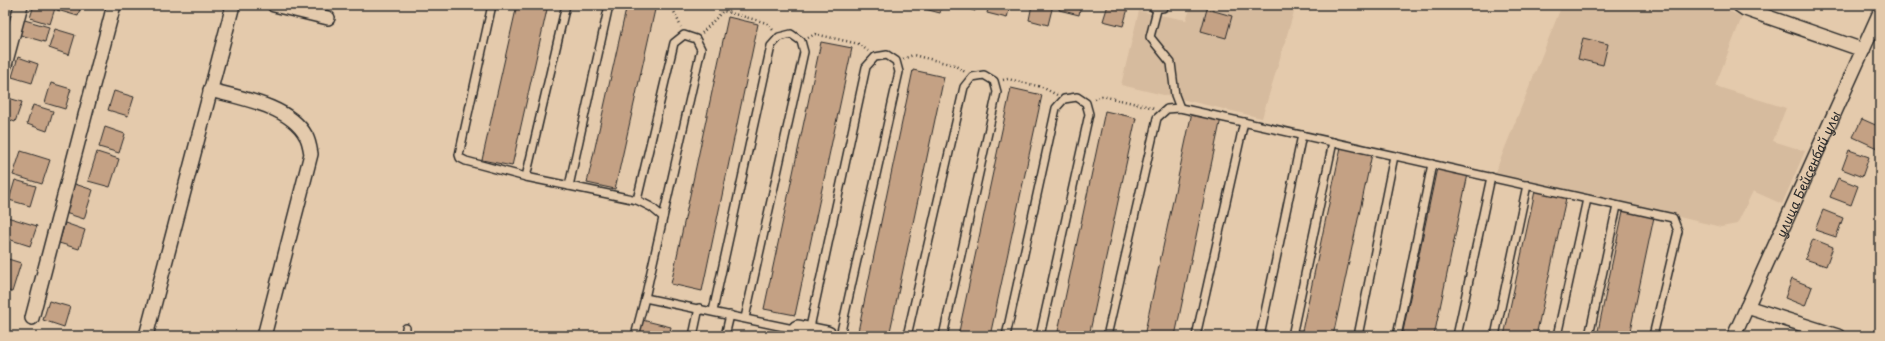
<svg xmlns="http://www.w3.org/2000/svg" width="1885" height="341" font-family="'Playpen Sans',sans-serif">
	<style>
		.built { fill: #d6bb9e }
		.building { fill: #c4a184; stroke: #2b2b2b }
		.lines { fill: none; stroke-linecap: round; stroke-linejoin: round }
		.lane-casing { stroke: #2b2b2b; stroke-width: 10 }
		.street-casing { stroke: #2b2b2b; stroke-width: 16 }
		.secondary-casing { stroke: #2b2b2b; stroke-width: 22 }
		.path { stroke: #2b2b2b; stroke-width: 2.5; stroke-dasharray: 1 3; stroke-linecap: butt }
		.lane { stroke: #e4caac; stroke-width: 7 }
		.street { stroke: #e4caac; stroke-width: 13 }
		.secondary { stroke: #e4caac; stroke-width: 19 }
		.labels { text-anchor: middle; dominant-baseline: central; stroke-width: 4; stroke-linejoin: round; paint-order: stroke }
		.street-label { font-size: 13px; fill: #2b2b2b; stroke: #e4caac }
	</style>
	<rect width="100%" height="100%" fill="#e4caac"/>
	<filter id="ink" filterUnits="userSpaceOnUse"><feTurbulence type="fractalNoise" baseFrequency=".025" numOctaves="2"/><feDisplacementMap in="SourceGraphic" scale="8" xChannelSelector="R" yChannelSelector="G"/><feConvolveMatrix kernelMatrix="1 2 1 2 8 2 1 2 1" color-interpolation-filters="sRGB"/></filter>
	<g filter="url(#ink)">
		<!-- built -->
		<g class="built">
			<polygon points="1192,5 1296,5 1262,118 1121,85 1139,11 1186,20"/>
			<polygon points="1562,5 1725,5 1727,10 1742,17 1715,86 1786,108 1773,141 1805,151 1782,204 1753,191 1737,224 1721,227 1495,173"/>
		</g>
		<!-- building -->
		<g class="building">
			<polygon points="34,5 56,5 50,24 30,18"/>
			<polygon points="59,5 81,5 78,16 57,10"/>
			<polygon points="517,5 548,5 512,166 482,160"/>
			<polygon points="627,5 656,5 615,189 587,183"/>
			<polygon points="921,5 942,5 940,13 921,8"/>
			<polygon points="956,5 977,5 975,11"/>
			<polygon points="989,5 1010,5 1007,18 987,13"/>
			<polygon points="1032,5 1053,5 1048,25 1029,20"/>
			<polygon points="1060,5 1081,5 1079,15 1059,10"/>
			<polygon points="1108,5 1129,5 1123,26 1103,21"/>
			<polygon points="1207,9 1232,16 1226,38 1201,31"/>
			<polygon points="728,17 758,24 702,291 671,284"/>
			<polygon points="21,19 49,27 45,42 17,34"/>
			<polygon points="55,29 75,35 69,55 49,48"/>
			<polygon points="1583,38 1608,44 1603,65 1578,59"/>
			<polygon points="821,42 852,48 795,315 764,309"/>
			<polygon points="18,57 38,64 32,83 12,77"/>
			<polygon points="913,70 944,77 889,336 857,336"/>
			<polygon points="51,83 71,89 65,109 45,103"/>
			<polygon points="1011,88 1042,95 990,336 958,336"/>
			<polygon points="114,91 134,97 128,116 108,110"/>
			<polygon points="5,97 22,102 15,122 5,118"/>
			<polygon points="33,105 53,111 47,131 27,124"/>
			<polygon points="1105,111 1136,118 1089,336 1057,336"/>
			<polygon points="1192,112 1221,118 1175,336 1144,336"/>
			<polygon points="1862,119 1880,127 1880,142 1877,148 1853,137"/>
			<polygon points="105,127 125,134 119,153 99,147"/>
			<polygon points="1341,147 1372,154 1333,336 1301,336"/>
			<polygon points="1849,150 1869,157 1862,177 1842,169"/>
			<polygon points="21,151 50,160 42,184 13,175"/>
			<polygon points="97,152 119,159 110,187 88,181"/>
			<polygon points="1437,168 1468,174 1434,336 1402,336"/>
			<polygon points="1838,178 1858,186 1851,205 1830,197"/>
			<polygon points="15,180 36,186 30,206 9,200"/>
			<polygon points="72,183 93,190 84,219 62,212"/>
			<polygon points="1535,191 1566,198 1536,336 1504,336"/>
			<polygon points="1823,210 1843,218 1836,237 1815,230"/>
			<polygon points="1623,211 1654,217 1629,336 1597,336"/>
			<polygon points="7,217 37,226 30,246 5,238 5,224"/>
			<polygon points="65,223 85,230 79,249 59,243"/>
			<polygon points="1813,239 1833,247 1826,266 1805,259"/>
			<polygon points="5,258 21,263 12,292 5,290"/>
			<polygon points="1792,279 1812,287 1805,306 1785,298"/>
			<polygon points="49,301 70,307 64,327 43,320"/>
			<polygon points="642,320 671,327 669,336 638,336"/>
		</g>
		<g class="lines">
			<!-- lane casing -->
			<g class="lane-casing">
				<g id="lane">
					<polyline points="492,5 459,155 460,158 466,161 526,177 637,200 651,207 663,217"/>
					<polyline points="1158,6 1150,37 1171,63 1175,95 1180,108"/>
					<polyline points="526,177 566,5"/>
					<polyline points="569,186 609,5"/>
					<polyline points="645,298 798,330"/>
					<polyline points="713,311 771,46 779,37 791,34 801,41 804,52 745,318"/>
					<polyline points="809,332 866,67 875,57 887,55 896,61 899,72 840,336"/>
					<polyline points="405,336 406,328"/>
					<polyline points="635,336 645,298 701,49 696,39 684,35 674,43 637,200"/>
					<polyline points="693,336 699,308"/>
					<polyline points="725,336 730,315"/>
					<polyline points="907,336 964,87 972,77 984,75 994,81 997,92 943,336"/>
					<polyline points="1006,336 1056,108 1064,99 1077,97 1086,103 1089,114 1040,336"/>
					<polyline points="1107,336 1157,118 1167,109 1180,108 1673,218 1678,231 1653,336"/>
					<polyline points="1196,336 1244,122"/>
					<polyline points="1260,336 1302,135"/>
					<polyline points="1292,336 1333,142"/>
					<polyline points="1358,336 1394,156"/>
					<polyline points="1397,336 1432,164"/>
					<polyline points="1457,336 1491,177"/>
					<polyline points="1495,336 1527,185"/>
					<polyline points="1557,336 1587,199"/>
					<polyline points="1589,336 1617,206"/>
				</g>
			</g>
			<!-- street casing -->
			<g class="street-casing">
				<g id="street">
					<polyline points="274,5 328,18"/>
					<polyline points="1155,5 1162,5"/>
					<polyline points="1739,5 1745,9 1863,50"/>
					<polyline points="5,65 21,5"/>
					<path d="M210,90C241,98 290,106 306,136C309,141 310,148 311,154L264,336"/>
					<polyline points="1747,307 1838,336"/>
					<polyline points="32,318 114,5"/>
					<polyline points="146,336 233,5"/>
					<path id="s1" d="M1734,336L1880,12"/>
				</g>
			</g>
			<!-- secondary casing -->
			<g class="secondary-casing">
				<polyline id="secondary" points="797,336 798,330 827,336"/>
			</g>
			<!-- path -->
			<g class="path">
				<polyline points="671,5 681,27"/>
				<polyline points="702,33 723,11 767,23 773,30"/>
				<polyline points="808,38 815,34 859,44 868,51"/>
				<polyline points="903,59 913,55 954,65 965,72"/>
				<polyline points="1003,80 1008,79 1042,87 1057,95"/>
				<polyline points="1094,99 1102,96 1155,108"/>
			</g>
			<!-- lane -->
			<use href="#lane" class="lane"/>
			<!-- street -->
			<use href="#street" class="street"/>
			<!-- secondary -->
			<use href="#secondary" class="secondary"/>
		</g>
	</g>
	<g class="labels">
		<!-- street labels -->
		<g class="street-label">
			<text stroke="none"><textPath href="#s1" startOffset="178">улица Бейсенбай улы</textPath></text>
		</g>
	</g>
	<!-- margin -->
	<rect width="1885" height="341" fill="none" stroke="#e4caac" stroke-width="20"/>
	<rect x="10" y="10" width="1865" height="321" fill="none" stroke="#2b2b2b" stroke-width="1.5" filter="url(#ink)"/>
</svg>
